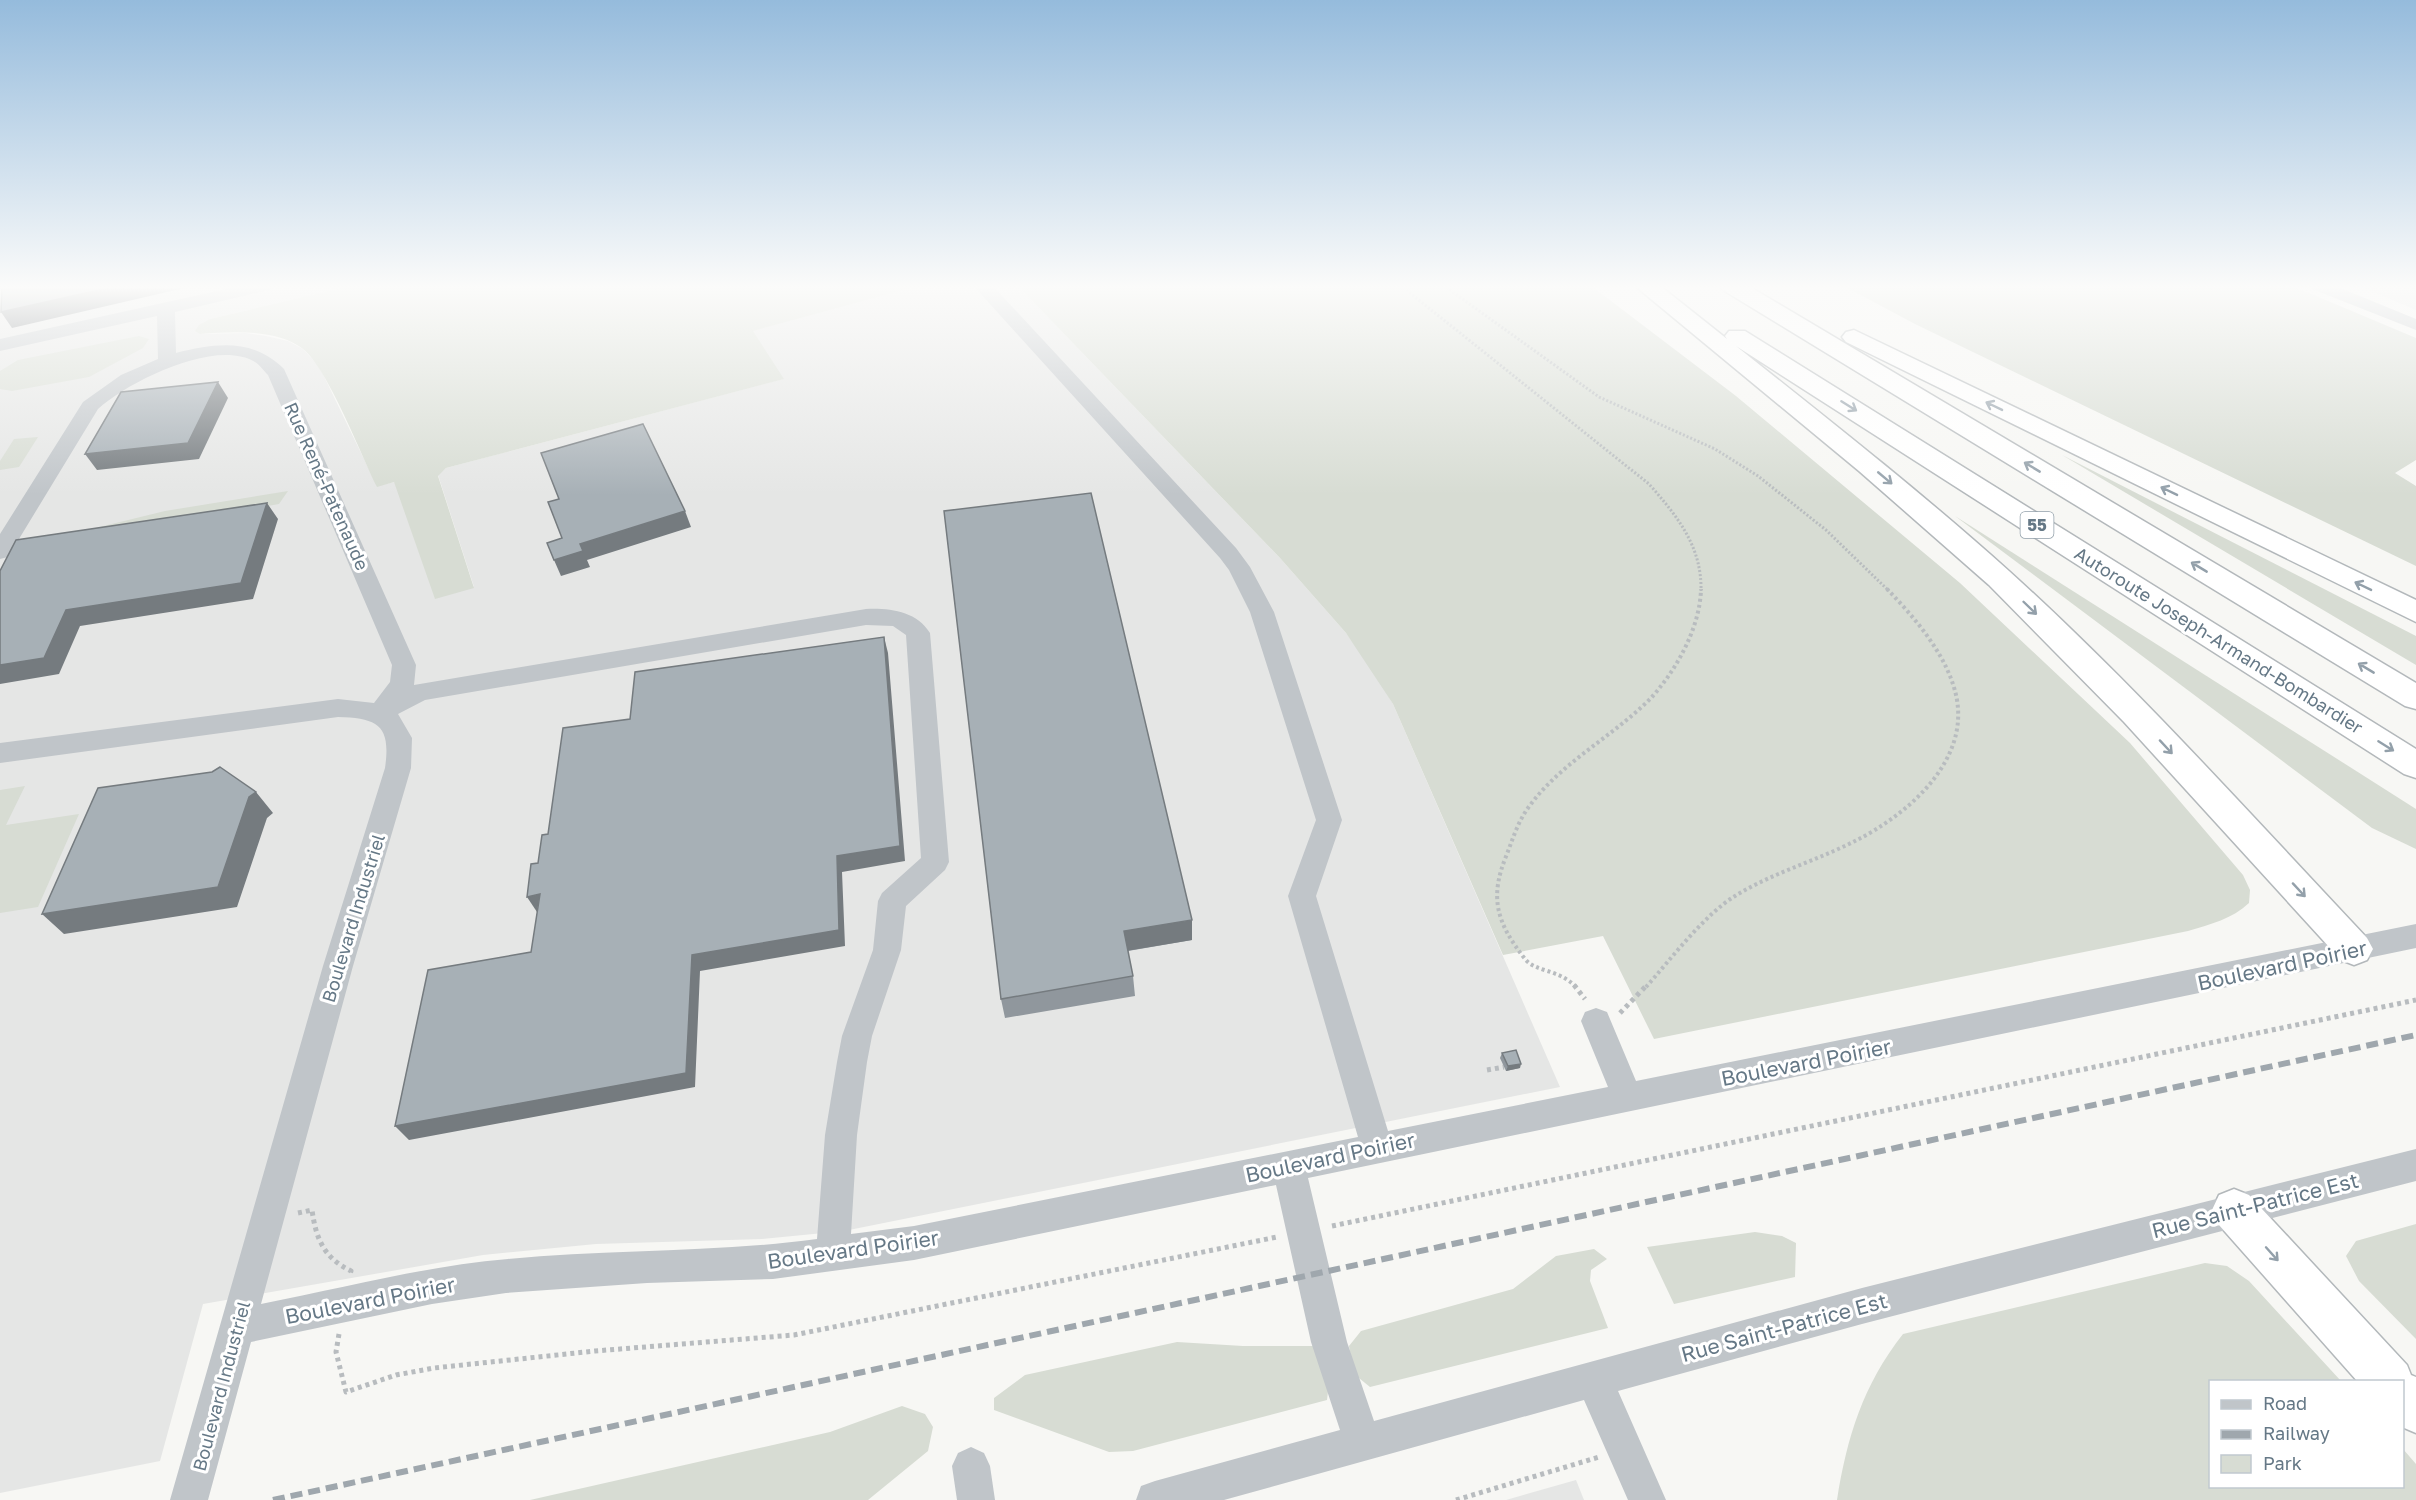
<svg xmlns="http://www.w3.org/2000/svg" width="2416" height="1500" font-family="'Golos Text',sans-serif">
	<style>
		.built { fill: #e5e6e5 }
		.green { fill: #d7dcd3 }
		.lines { fill: none; stroke-linecap: round; stroke-linejoin: round }
		.highway-casing { stroke: #b3b8bb; stroke-width: 3 }
		.path-far2 { stroke: #b8bcbf; stroke-width: 3; stroke-dasharray: 2 2; stroke-linecap: butt }
		.path-far1 { stroke: #b8bcbf; stroke-width: 4; stroke-dasharray: 3 3; stroke-linecap: butt }
		.path { stroke: #b8bcbf; stroke-width: 5; stroke-dasharray: 4 4; stroke-linecap: butt }
		.minor { fill: #c0c5c9; fill-rule: evenodd }
		.highway { fill: #fff; fill-rule: evenodd }
		.rail { stroke: #9fa7ad; stroke-width: 6; stroke-dasharray: 12 6; stroke-linecap: butt }
		.wall { fill: #90979d }
		.shaded-wall { fill: #757b7f }
		.building { fill: #a7b0b6; stroke: #757b7f; stroke-width: 1.5 }
		.oneway { stroke: #93a0aa }
		.labels { text-anchor: middle; dominant-baseline: central; stroke-width: 6; stroke-linejoin: round; paint-order: stroke }
		.shield { fill: #fff; stroke: #93a0aa; stroke-width: 1.5 }
		.shield-label { font-size: 16px; font-weight: bold; fill: #657886 }
		.street-label { font-size: 18px; fill: #657886; stroke: #fff }
		.near-street-label { font-size: 21px; fill: #657886; stroke: #fff }
	</style>
	<rect width="100%" height="100%" fill="#f7f7f4"/>
	<!-- built -->
	<g class="built">
		<polygon points="0,285 354,285 210,319 200,334 246,333 266,336 288,341 303,349 319,366 377,486 394,482 474,587 438,475 446,468 783,379 752,331 922,285 1017,285 1280,558 1346,633 1371,667 1393,704 1560,1087 844,1231 762,1239 596,1244 483,1255 203,1304 160,1461 0,1493"/>
		<polygon points="2357,285 2416,285 2416,310"/>
		<polygon points="1576,1480 1584,1500 1506,1500"/>
	</g>
	<!-- green -->
	<g class="green">
		<path d="M354,285H922L753,331L784,379L446,468L438,476L474,588L435,599L394,482L377,487C361,455 328,369 303,349C277,328 231,332 200,334L195,331L199,325L210,319Z"/>
		<path d="M1017,285H1590L1736,396L1960,583L2130,743L2243,875L2250,890L2249,903C2232,919 2211,924 2188,931L1654,1039L1603,936L1503,955L1393,704L1346,633L1280,558Z"/>
		<polygon points="1842,285 2290,285 2416,338 2416,460 2395,473 2416,486 2416,566 1915,324"/>
		<polygon points="139,336 149,339 143,348 89,377 12,391 0,389 0,371 18,360"/>
		<polygon points="38,437 19,467 0,470 0,461 14,439"/>
		<polygon points="2062,455 2416,636 2416,665"/>
		<polygon points="288,491 279,504 147,528 79,532 165,511"/>
		<polygon points="1955,516 2416,809 2416,849 2372,828"/>
		<polygon points="25,786 6,825 79,814 38,907 0,913 0,790"/>
		<polygon points="2416,1224 2416,1339 2359,1281 2346,1256 2356,1241"/>
		<polygon points="1755,1232 1782,1236 1796,1243 1795,1277 1674,1304 1647,1247"/>
		<polygon points="1594,1249 1607,1259 1591,1270 1590,1281 1608,1328 1370,1387 1354,1374 1349,1346 1361,1331 1513,1289 1556,1256"/>
		<path d="M2205,1263L2227,1266L2249,1281L2341,1381L2210,1382V1486H2402L2403,1449L2416,1464V1500H1837C1847,1437 1863,1385 1903,1334Z"/>
		<polygon points="1177,1342 1243,1346 1317,1346 1329,1383 1327,1400 1133,1451 1109,1452 994,1410 994,1398 1025,1375"/>
		<polygon points="902,1406 925,1414 933,1427 928,1451 868,1500 530,1500 830,1432"/>
	</g>
	<g class="lines">
		<!-- highway casing -->
		<g class="highway-casing">
			<g id="highway">
				<path d="M1634,285H1659L1727,339L1725,336L1729,331H1745L2416,749V778L2404,774L1736,346C1828,419 1921,492 2009,571C2136,686 2250,814 2367,938L2373,949L2367,960L2354,965L2341,960L2124,722L1989,585L1859,471Z"/>
				<polygon points="1720,285 1747,285 2416,683 2416,709 2405,706 1723,290"/>
				<polygon points="1854,330 2416,600 2416,622 1846,342 1842,337 1846,332"/>
				<polygon points="2234,1189 2249,1195 2407,1365 2411,1375 2416,1377 2416,1433 2402,1427 2402,1382 2358,1382 2219,1225 2212,1210 2219,1195"/>
			</g>
		</g>
		<!-- path-far2 -->
		<g class="path-far2">
			<path d="M1400,285L1649,484C1677,516 1702,546 1701,591"/>
			<polyline points="1443,285 1599,397 1715,449 1758,476 1826,530 1889,591"/>
		</g>
		<!-- path-far1 -->
		<g class="path-far1">
			<path d="M1576,987C1559,969 1535,972 1525,959C1496,922 1489,897 1507,854C1513,838 1518,822 1528,808C1560,763 1611,738 1650,699C1676,671 1700,628 1701,589"/>
			<path d="M1646,987C1671,959 1704,915 1735,896C1772,873 1816,861 1855,841C1907,815 1971,761 1956,695C1947,655 1915,618 1887,589"/>
		</g>
		<!-- path -->
		<g class="path">
			<polyline points="1574,985 1585,999"/>
			<polyline points="1620,1013 1647,985"/>
			<polyline points="1487,1070 1504,1067"/>
			<path d="M298,1213L312,1210C316,1239 324,1258 351,1271L350,1274"/>
			<polyline points="1332,1226 2416,1000"/>
			<polyline points="339,1334 336,1352 346,1392 396,1375 434,1368 595,1351 794,1335 1277,1237"/>
			<polyline points="1456,1500 1599,1457"/>
		</g>
		<!-- minor -->
		<g class="minor">
			<path d="M244,285H276L273,289L175,312L176,353C216,343 253,338 284,369L416,665L414,685L866,609C890,608 916,611 930,633L949,862L945,870L906,906L901,950L872,1036L867,1062L857,1135L851,1234L914,1226L1358,1137L1288,896L1316,820L1250,612L1229,570L1220,558L980,293L977,289L981,285H992L1236,548L1250,567L1274,612L1342,820L1316,896L1388,1131L1608,1087L1581,1021L1585,1012L1596,1008L1607,1012L1636,1081L2416,924V948L1308,1178L1347,1342L1374,1421L1862,1288L2416,1149V1181L1862,1324L1618,1391L1666,1500H1628L1584,1400L1224,1500H1136L1141,1486L1155,1481L1340,1430L1311,1342L1276,1185L914,1260L773,1279L647,1283L506,1293L432,1304L251,1342L208,1500H170L323,966L385,768C391,726 379,718 338,717L0,763V743L338,699L374,703L390,682L392,665L268,375C264,371 260,365 255,362C215,338 128,382 98,409L8,557L0,559V534L83,402L121,375L158,359L157,316L0,351V339ZM866,625L893,626L906,635L921,858L882,893L878,901L873,950L842,1036L837,1062L825,1135L817,1239C715,1253 611,1249 508,1259C425,1266 343,1288 261,1304L353,966L411,768L412,738L398,714L425,700Z"/>
			<polygon points="2309,285 2333,285 2416,319 2416,330 2312,289"/>
			<polygon points="971,1447 984,1453 990,1466 995,1500 957,1500 952,1466 958,1453"/>
		</g>
		<!-- highway -->
		<use href="#highway" class="highway"/>
		<!-- rail -->
		<polyline class="rail" points="273,1500 2416,1035"/>
	</g>
	<!-- wall -->
	<g class="wall">
		<polygon points="944,511 1192,940 1128,951 1133,976 1135,996 1005,1018 1001,999"/>
		<polygon points="1502,1053 1520,1068 1506,1071 1500,1058"/>
	</g>
	<!-- shaded-wall -->
	<g class="shaded-wall">
		<polygon points="121,285 197,285 12,328 1,312"/>
		<polygon points="218,382 228,398 199,459 97,470 85,454"/>
		<polygon points="267,503 278,519 253,599 80,626 59,674 0,684 0,665 66,610"/>
		<polygon points="685,511 691,527 587,560 590,567 561,576 554,560 580,544"/>
		<polygon points="884,637 888,653 905,861 842,872 845,946 700,971 695,1087 409,1140 395,1126 692,955"/>
		<polygon points="256,792 273,813 267,818 237,907 64,934 42,914 249,797"/>
		<polygon points="540,894 537,912 527,897"/>
		<polygon points="1192,920 1192,940 1126,951 1124,931"/>
		<polygon points="1521,1064 1520,1068 1506,1071 1508,1066"/>
	</g>
	<!-- building -->
	<g class="building">
		<polygon points="2,285 121,285 1,312"/>
		<polygon points="218,382 188,443 85,454 121,392"/>
		<polygon points="643,424 685,511 580,544 583,551 554,560 547,543 562,538 548,502 559,499 541,453"/>
		<polygon points="1091,493 1192,920 1124,931 1133,976 1001,999 944,511"/>
		<polygon points="267,503 241,583 66,610 44,658 0,665 0,571 16,540"/>
		<polygon points="884,637 900,846 837,856 839,930 692,955 686,1073 395,1126 428,970 531,952 540,894 527,897 531,864 538,863 542,835 548,834 563,728 630,719 635,672"/>
		<polygon points="220,767 256,792 249,797 218,887 42,914 98,788 212,772"/>
		<polygon points="1516,1050 1521,1064 1508,1066 1502,1053"/>
	</g>
	<!-- one-way arrows -->
	<defs><path id="oneway-shaft" d="M-6 0H5M1.5-3L5.5 0L1.5 3" fill="none" stroke-width="1.6" stroke-linecap="round" stroke-linejoin="round" transform="scale(1.5)"/></defs>
	<g class="oneway">
		<use href="#oneway-shaft" transform="translate(1849 406) rotate(32)"/>
		<use href="#oneway-shaft" transform="translate(1994 406) rotate(-154)"/>
		<use href="#oneway-shaft" transform="translate(2032 467) rotate(-149)"/>
		<use href="#oneway-shaft" transform="translate(1885 478) rotate(40)"/>
		<use href="#oneway-shaft" transform="translate(2169 491) rotate(-154)"/>
		<use href="#oneway-shaft" transform="translate(2199 567) rotate(-149)"/>
		<use href="#oneway-shaft" transform="translate(2363 586) rotate(-154)"/>
		<use href="#oneway-shaft" transform="translate(2030 608) rotate(44)"/>
		<use href="#oneway-shaft" transform="translate(2366 668) rotate(-149)"/>
		<use href="#oneway-shaft" transform="translate(2386 746) rotate(32)"/>
		<use href="#oneway-shaft" transform="translate(2166 747) rotate(47)"/>
		<use href="#oneway-shaft" transform="translate(2299 890) rotate(47)"/>
		<use href="#oneway-shaft" transform="translate(2272 1254) rotate(48)"/>
	</g>
	<!-- sky -->
	<linearGradient id="sky" x2="0" y2="1"><stop stop-color="#95bbdc"/><stop offset="0.58" stop-color="#fbfbfa"/><stop offset="1" stop-color="#fbfbfa" stop-opacity="0"/></linearGradient>
	<rect width="2416" height="495" fill="url(#sky)"/>
	<g class="labels">
		<!-- shield labels -->
		<rect class="shield" x="2020.5" y="512" width="33" height="26" rx="4.5"/>
		<g class="shield-label">
			<text x="2037" y="525">55</text>
		</g>
		<!-- street labels -->
		<g class="street-label">
			<text transform="translate(327 486) rotate(66)">Rue René-Patenaude</text>
			<text transform="translate(2219 640) rotate(32)">Autoroute Joseph-Armand-Bombardier</text>
			<text transform="translate(353 918) rotate(-73)">Boulevard Industriel</text>
			<text transform="translate(221 1386) rotate(-75)">Boulevard Industriel</text>
		</g>
		<!-- near-street labels -->
		<g class="near-street-label">
			<text transform="translate(2282 965) rotate(-12)">Boulevard Poirier</text>
			<text transform="translate(1806 1062) rotate(-11)">Boulevard Poirier</text>
			<text transform="translate(1330 1157) rotate(-12)">Boulevard Poirier</text>
			<text transform="translate(2255 1205) rotate(-14)">Rue Saint-Patrice Est</text>
			<text transform="translate(853 1249) rotate(-8)">Boulevard Poirier</text>
			<text transform="translate(370 1300) rotate(-11)">Boulevard Poirier</text>
			<text transform="translate(1784 1327) rotate(-15)">Rue Saint-Patrice Est</text>
		</g>
	</g>
	<!-- legend -->
	<rect x="2209" y="1380" width="195" height="108" fill="#ffffff" stroke="#c1c9cf" stroke-width="1.5"/>
	<rect x="2221" y="1400" width="30" height="9" fill="#c0c5c9" stroke="#c1c9cf" stroke-width="1.5"/>
	<text x="2263" y="1410" font-size="18" fill="#657886">Road</text>
	<rect x="2221" y="1430" width="30" height="9" fill="#9fa7ad" stroke="#c1c9cf" stroke-width="1.5"/>
	<text x="2263" y="1440" font-size="18" fill="#657886">Railway</text>
	<rect x="2221" y="1455" width="30" height="18" fill="#d7dcd3" stroke="#c1c9cf" stroke-width="1.5"/>
	<text x="2263" y="1470" font-size="18" fill="#657886">Park</text>
</svg>
